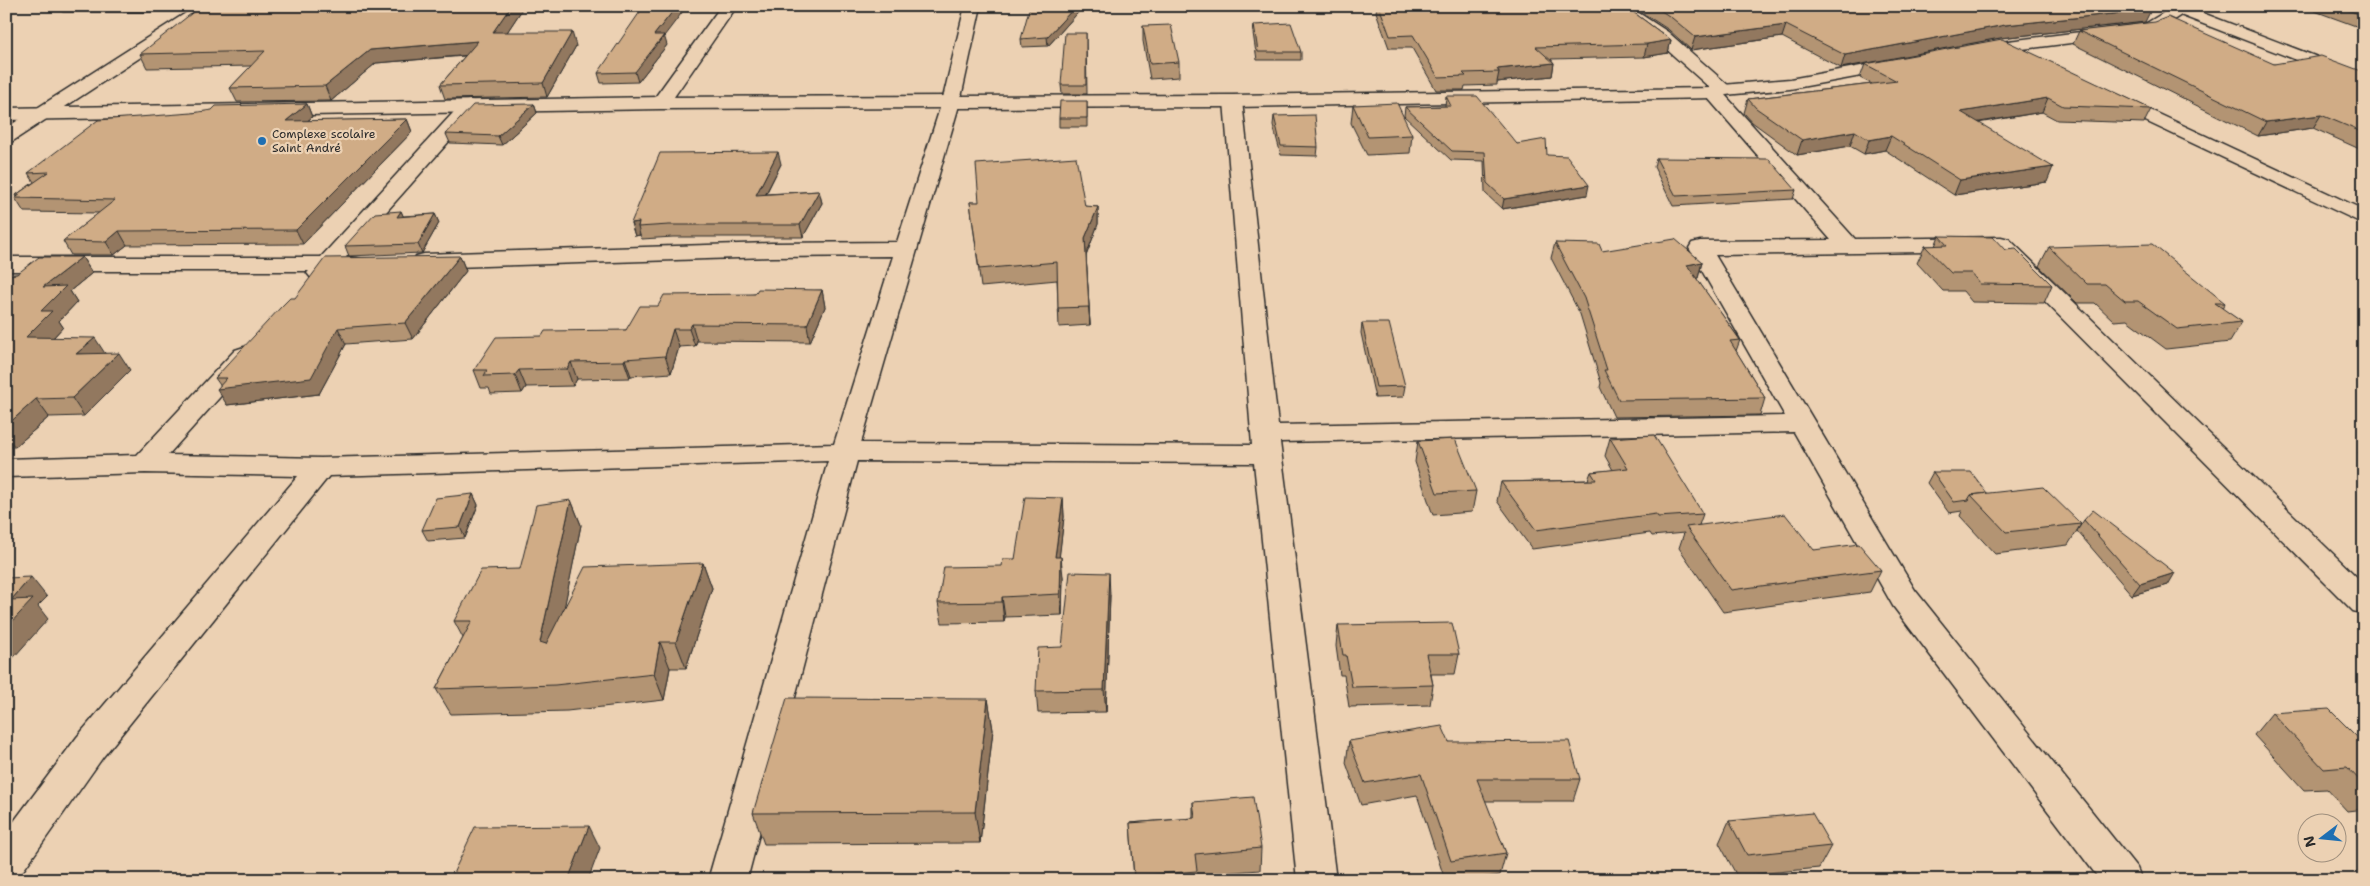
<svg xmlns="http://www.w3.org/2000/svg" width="2370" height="886" font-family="'Shantell Sans',sans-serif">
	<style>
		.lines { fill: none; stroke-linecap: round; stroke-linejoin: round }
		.street-casing { stroke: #2b2b2b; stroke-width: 3 }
		.secondary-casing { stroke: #2b2b2b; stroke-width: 3 }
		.street { fill: #ecd1b3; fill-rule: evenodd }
		.secondary { fill: #ecd1b3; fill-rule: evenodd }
		.wall { fill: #b39473; stroke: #2b2b2b }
		.shaded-wall { fill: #92785e; stroke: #2b2b2b }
		.building { fill: #d0ac86; stroke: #2b2b2b }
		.poi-dot { fill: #1f6fb2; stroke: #ecd1b3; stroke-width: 2 }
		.labels { text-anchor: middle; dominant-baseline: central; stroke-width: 4.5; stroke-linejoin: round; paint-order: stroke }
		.far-poi-label { font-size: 12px; fill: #2b2b2b; stroke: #ecd1b3; text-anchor: start }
	</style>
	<rect width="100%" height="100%" fill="#ecd1b3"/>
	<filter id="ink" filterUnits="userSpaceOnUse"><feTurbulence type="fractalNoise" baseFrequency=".02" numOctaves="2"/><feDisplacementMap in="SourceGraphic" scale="10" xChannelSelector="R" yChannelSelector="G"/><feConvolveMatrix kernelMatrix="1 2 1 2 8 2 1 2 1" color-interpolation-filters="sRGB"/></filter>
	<g filter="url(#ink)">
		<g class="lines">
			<!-- street casing -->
			<g class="street-casing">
				<g id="street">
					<polygon points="55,6 261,6 253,11 211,11 13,141 6,143 6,128 189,11 63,11"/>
					<polygon points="721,6 737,6 667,107 653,107 651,103"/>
					<polygon points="965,6 981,6 960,102 861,443 1252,445 1224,101 1226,97 1240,97 1242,101 1278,425 1785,416 1689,248 1692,243 1700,241 1831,240 1707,97 1704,93 1710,88 1656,40 1609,6 1628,6 1668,32 1729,86 1732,90 1729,94 1725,95 1855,239 2001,237 2009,239 2364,584 2364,614 2353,611 1995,251 1715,255 1915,590 2137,868 2142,880 2100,880 1893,606 1794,432 1280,442 1336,880 1297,880 1254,463 857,461 747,880 708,880 828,461 329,476 103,757 20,875 6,880 6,832 77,737 298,476 145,473 6,477 6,459 137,455 235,350 244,347 253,350 257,355 253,360 168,455 321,458 834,444 893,256 771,257 424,268 416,266 413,261 416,256 424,254 771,243 897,242 942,102"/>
					<polygon points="2175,7 2187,7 2364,75 2364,86 2175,13 2173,10"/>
					<polygon points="2114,93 2364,210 2364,224 2107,103 2105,99 2107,95"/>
					<path d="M470,100L477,102L479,106L477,110L346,257L367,259L370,264L367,269L333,271C326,279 321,281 311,278L307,273L309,271H6V257H321L463,102Z"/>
				</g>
			</g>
			<!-- secondary casing -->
			<g class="secondary-casing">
				<g id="secondary">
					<polygon points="2175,6 2195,6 2155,32 2149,33 1976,55 1970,54 1967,50 1970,46 1976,45 2145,24"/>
					<polygon points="1899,59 1905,60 1908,64 1905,68 1790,89 1725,95 1713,98 1233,107 660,109 6,120 6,108 660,97 1233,95 1712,88 1723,85 1790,79"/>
				</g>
			</g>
			<!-- street -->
			<use href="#street" class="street"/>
			<!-- secondary -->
			<use href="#secondary" class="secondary"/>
		</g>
		<!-- wall -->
		<g class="wall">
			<polygon points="1084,6 1048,46 1022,47 1021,39"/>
			<polygon points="1377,6 1625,6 1671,40 1668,53 1644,57 1551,59 1554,63 1552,76 1497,82 1497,85 1465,86 1464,90 1436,90 1412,48 1389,48 1376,12"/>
			<polygon points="1632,6 2143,6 2145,22 2000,38 1841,68 1782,37 1691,50 1669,30"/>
			<polygon points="2301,6 2364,6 2364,29"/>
			<polygon points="521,11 507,32 576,46 547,97 445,99 440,85 465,56 376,63 331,101 237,102 230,88 251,66 147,68 140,54"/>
			<polygon points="1254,25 1301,52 1301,60 1257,60 1253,33"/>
			<polygon points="1143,26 1179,62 1179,77 1150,79 1143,41"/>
			<polygon points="2079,31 2274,64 2364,72 2364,151 2313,128 2258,136 2073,44"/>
			<polygon points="1086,33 1087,94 1062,94 1061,85"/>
			<polygon points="667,45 638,82 601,83 598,73"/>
			<polygon points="1865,64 2151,109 2144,123 2057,120 2042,112 1978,123 2047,182 1954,195 1885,150 1864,154 1850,146 1797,155 1752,122 1744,113 1748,99 1872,84 1860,78"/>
			<polygon points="1446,96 1517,144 1547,155 1587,195 1502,209 1485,193 1484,161 1451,160 1404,116 1405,107 1445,106"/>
			<polygon points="1087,101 1087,127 1059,127 1059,118"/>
			<polygon points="307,104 312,117 308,121 407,119 412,132 303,244 127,245 114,255 71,255 63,241 99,213 24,212 15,198 17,197 16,195 34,182 28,173 192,113"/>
			<polygon points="534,104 537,113 502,145 450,143 446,134"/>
			<polygon points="1353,105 1412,135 1410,153 1367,155 1351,123"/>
			<polygon points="1274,116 1318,147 1317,156 1281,155 1273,125"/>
			<polygon points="1656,158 1796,190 1793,199 1673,206 1654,167"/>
			<polygon points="781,164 766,194 819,191 822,203 803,237 673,237 642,239 640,235 635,236 631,223"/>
			<polygon points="970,202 1098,207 1098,224 1086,256 1090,325 1059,327 1057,280 981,287"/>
			<polygon points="401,211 403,216 435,214 439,223 422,253 349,256 345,246"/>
			<polygon points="1939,236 2005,250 2052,285 2044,303 1972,302 1963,291 1943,291 1917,263 1925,246 1935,246"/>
			<polygon points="1555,243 1602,251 1702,262 1698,278 1696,278 1740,340 1736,351 1765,398 1760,415 1614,417 1600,387 1601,383 1580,314 1551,258"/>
			<polygon points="2049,247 2225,303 2222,309 2242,322 2230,342 2166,349 2127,320 2114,321 2095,303 2077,303 2039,266"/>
			<polygon points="460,256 466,271 413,339 346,344 319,394 227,405 220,385 215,378 295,298"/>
			<polygon points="82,257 92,273 70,291 77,302 59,321 63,327 53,338 105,353 130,370 84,416 49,417 15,447 6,447 6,275 17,274"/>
			<polygon points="822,290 825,307 810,342 697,341 695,346 679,347 671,373 631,376 630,378 577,379 573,386 526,387 522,393 491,394 489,388 481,388 474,370 542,336 626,330 658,306 755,294"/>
			<polygon points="1362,323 1405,386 1403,397 1375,398 1361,333"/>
			<polygon points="1610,438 1703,514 1699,525 1814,550 1881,570 1870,592 1723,612 1679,548 1684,533 1652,536 1650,533 1532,549 1497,501 1501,482 1588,480 1591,472 1613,470 1605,456"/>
			<polygon points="1418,441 1476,491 1472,512 1433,515 1415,462"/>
			<polygon points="2364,445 2364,458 2358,453"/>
			<polygon points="1933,472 1987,493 2081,524 2068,545 1995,554 1960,516 1962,511 1949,513 1927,483"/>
			<polygon points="473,494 478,505 465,538 428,541 422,530"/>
			<polygon points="1063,498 1064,517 1059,557 1063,577 1062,615 1005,617 1004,622 942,623 938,603 1015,559"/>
			<polygon points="571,500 581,525 564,607 703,563 712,588 686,668 670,668 664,700 567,711 451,714 436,689 463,638 454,621 520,569"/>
			<polygon points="2084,520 2168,585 2132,595 2077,531"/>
			<polygon points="2364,550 2364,565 2363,552"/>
			<polygon points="1110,595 1106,712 1038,713 1036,691 1062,647"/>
			<polygon points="1338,625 1459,654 1455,674 1431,674 1433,685 1430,705 1349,707 1344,675 1340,675 1336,646"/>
			<polygon points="988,699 993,730 980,843 764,844 753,813"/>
			<polygon points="2272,713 2364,744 2364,809 2347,811 2327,789 2304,790 2254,735"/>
			<polygon points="1349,741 1449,742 1580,779 1573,801 1485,801 1506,853 1500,875 1466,880 1445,880 1417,795 1361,805 1346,763"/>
			<polygon points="1193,802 1261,848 1260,870 1196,875 1196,880 1134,880 1130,823 1193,818"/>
			<polygon points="1729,821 1831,846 1819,868 1737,876 1719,843"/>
		</g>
		<!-- shaded-wall -->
		<g class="shaded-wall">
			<polygon points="511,6 520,6 521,11 498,46 493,32"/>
			<polygon points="677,6 687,6 658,44 664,35 667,45 638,82 635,72 654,35"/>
			<polygon points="1076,6 1084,6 1048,46 1047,37"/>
			<polygon points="2151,10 2145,22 2000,38 1841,68 1845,55 2005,25"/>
			<polygon points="1786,25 1782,37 1691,50 1695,37"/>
			<polygon points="572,32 576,46 547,97 543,83"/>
			<polygon points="1671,40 1668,53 1644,57 1647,44"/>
			<polygon points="478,41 483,54 376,63 331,101 325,86 370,50"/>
			<polygon points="1554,63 1552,76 1497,82 1499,72 1497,69"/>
			<polygon points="2048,98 2042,112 1955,126 1961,112"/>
			<polygon points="307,104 312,117 292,134 286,121"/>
			<polygon points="534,104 537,113 502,145 498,136"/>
			<polygon points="2321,115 2313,128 2258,136 2266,122"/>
			<polygon points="407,119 412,132 303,244 296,230"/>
			<polygon points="1855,131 1850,146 1797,155 1802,140"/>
			<polygon points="1891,136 1885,150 1864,154 1869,140"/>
			<polygon points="778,152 781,164 759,207 756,195"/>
			<polygon points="2053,167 2047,182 1954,195 1960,180"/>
			<polygon points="1589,185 1587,195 1502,209 1504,199"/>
			<polygon points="819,191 822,203 803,237 800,225"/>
			<polygon points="1098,207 1098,224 1086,256 1090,325 1085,238"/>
			<polygon points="401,211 405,220 397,217"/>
			<polygon points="435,214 439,223 422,253 418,244"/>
			<polygon points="639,222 638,227 640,235 635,236 631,223"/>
			<polygon points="119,231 127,245 114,255 106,242"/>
			<polygon points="460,256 466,271 413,339 405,323"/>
			<polygon points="82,257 92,273 70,291 77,302 59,321 63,327 38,354 26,337 41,311 43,287"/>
			<polygon points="1702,262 1698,278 1682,280 1687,265"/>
			<polygon points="822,290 825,307 810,342 807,325"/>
			<polygon points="692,324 697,341 695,346 689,329"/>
			<polygon points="338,328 346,344 319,394 227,405 217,389"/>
			<polygon points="673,329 679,347 671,373 665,356"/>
			<polygon points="95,338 106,355 76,354"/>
			<polygon points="119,353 130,370 84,416 72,398"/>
			<polygon points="625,359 631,376 630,378 624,361"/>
			<polygon points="571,362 577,379 573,386 567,369"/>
			<polygon points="519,370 526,387 522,393 515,375"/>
			<polygon points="36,399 49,417 15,447 6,436 6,426"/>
			<polygon points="473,494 478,505 465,538 460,527"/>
			<polygon points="1063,498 1064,517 1057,577 1055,557"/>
			<polygon points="571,500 581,525 552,668 540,642"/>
			<polygon points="1061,557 1063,577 1062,615 1060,594"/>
			<polygon points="703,563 712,588 686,668 676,642"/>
			<polygon points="1109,573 1110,595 1106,712 1104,690"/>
			<polygon points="2175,573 2168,585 2132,595 2140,584"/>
			<polygon points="31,577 47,597 38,606 48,619 6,666 6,628 11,600"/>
			<polygon points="1002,597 1005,617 1004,622 1002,602"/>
			<polygon points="660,642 670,668 664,700 654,674"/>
			<polygon points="988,699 993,730 980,843 975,812"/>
			<polygon points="589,826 600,848 588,880 568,880"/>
		</g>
		<!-- building -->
		<g class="building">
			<polygon points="201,6 511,6 493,32 572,32 543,83 440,85 478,41 370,50 325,86 230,88 265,51 140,54"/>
			<polygon points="644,6 677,6 654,35 664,35 635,72 598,73"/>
			<polygon points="1030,6 1076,6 1047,37 1021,39"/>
			<polygon points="1379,6 1625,6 1671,40 1647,44 1536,47 1554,63 1497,69 1499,72 1463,73 1466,76 1438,77 1413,35 1390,36"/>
			<polygon points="1654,6 2143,6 2151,10 2005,25 1845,55 1786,25 1695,37 1672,18"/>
			<polygon points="2337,6 2364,6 2364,16"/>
			<polygon points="2168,17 2274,64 2321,56 2364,72 2364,133 2321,115 2266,122 2079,31 2155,22"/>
			<polygon points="1291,23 1301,52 1258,52 1254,25"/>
			<polygon points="1171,25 1179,62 1150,64 1143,26"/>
			<polygon points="1065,33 1086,33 1086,85 1061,85"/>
			<polygon points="2002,39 2151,109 2063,106 2048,98 1961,112 2053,167 1960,180 1891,136 1869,140 1855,131 1802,140 1756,108 1748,99 1897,81 1865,64"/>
			<polygon points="1446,96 1477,96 1517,144 1546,139 1547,155 1567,156 1589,185 1504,199 1487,183 1485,152 1452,151 1405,107 1451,106"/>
			<polygon points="1060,101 1087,101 1087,118 1059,118"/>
			<polygon points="1397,103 1412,135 1368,137 1353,105"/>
			<polygon points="307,104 286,121 407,119 296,230 119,231 106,242 63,241 115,200 15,198 20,195 16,195 49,172 28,173 98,120 192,113 212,110 216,106"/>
			<polygon points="534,104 498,136 446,134 473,105"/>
			<polygon points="1315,115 1318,147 1281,146 1274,116"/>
			<polygon points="778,152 756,195 819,191 800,225 669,225 638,227 639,222 631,223 660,153"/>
			<polygon points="1076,157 1085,206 1098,207 1085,238 1089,307 1058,308 1057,262 979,269 970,202 979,202 976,164"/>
			<polygon points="1656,158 1769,159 1796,190 1676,196"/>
			<polygon points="401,211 397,217 435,214 418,244 345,246 375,213"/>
			<polygon points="1939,236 1993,237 2005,250 2016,249 2052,285 1980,284 1971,273 1951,273 1925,246 1947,245"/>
			<polygon points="1675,239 1702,262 1687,265 1740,340 1730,341 1765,398 1619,400 1604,370 1607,370 1584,298 1555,243 1599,244 1602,251"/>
			<polygon points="2152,244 2225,303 2215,303 2242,322 2177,329 2138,301 2125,301 2105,284 2087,284 2049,247"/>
			<polygon points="460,256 405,323 338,328 311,378 217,389 227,378 215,378 281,307 290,298 295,298 325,258"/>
			<polygon points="39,257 82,257 43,287 66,286 41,311 52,311 26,337 95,338 76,354 119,353 72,398 36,399 6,426 6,275 17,274"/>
			<polygon points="758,289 822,290 807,325 692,324 689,329 673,329 665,356 625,359 624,361 571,362 567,369 519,370 515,375 484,376 487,370 474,370 496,337 542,336 545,331 626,330 640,306 658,306 664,295 755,294"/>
			<polygon points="1362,323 1389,323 1405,386 1376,387"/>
			<polygon points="1654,435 1703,514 1658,517 1656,514 1536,530 1501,482 1596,480 1591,472 1628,468 1610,438"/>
			<polygon points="1455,439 1476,491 1437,493 1418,441"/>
			<polygon points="1933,472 1971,472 1987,493 1971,495 1968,500 1954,502"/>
			<polygon points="2043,487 2081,524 2006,532 1971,495"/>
			<polygon points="473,494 460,527 422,530 436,498"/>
			<polygon points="1025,497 1063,498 1055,557 1061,557 1060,594 1002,597 1002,602 938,603 944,567 1002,566 1003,559 1015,559"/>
			<polygon points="571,500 540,642 546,644 585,567 703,563 676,642 660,642 654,674 555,685 436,689 472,621 454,621 481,570 520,569 536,505"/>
			<polygon points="2093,510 2175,573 2140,584 2084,520"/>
			<polygon points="1785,514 1814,550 1859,544 1881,570 1731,590 1686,527"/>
			<polygon points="1070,572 1109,573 1104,690 1036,691 1038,648 1062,647"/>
			<polygon points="31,577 11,600 33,599 6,628 6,578"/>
			<polygon points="1452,623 1459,654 1426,654 1433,685 1352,687 1346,655 1343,655 1338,625"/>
			<polygon points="787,698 988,699 975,812 753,813"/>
			<polygon points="2329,709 2364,744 2364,785 2347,767 2324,769 2272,713"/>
			<polygon points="1442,726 1449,742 1569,741 1580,779 1477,779 1506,853 1451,861 1421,774 1365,783 1349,741"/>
			<polygon points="1253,797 1261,848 1195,854 1197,871 1134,876 1130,823 1195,818 1193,802"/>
			<polygon points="1812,813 1831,846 1747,855 1729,821"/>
			<polygon points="589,826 568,880 450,880 475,827"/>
		</g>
	</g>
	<!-- markers -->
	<circle class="poi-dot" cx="262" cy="141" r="5"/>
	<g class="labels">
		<!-- far-poi labels -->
		<g class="far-poi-label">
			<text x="272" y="134">Complexe scolaire<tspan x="272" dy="14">Saint André</tspan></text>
		</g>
	</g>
	<!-- margin -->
	<rect width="2370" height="886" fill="none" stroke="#ecd1b3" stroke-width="25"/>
	<rect x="12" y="12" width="2345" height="861" fill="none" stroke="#2b2b2b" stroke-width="2" filter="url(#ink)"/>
	<!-- north arrow -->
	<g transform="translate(2322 838) rotate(254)"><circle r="24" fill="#ecd1b3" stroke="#9f8f7d"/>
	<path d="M0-4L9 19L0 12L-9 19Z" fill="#1f6fb2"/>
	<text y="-8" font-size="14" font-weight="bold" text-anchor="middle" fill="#2b2b2b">N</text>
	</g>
</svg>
